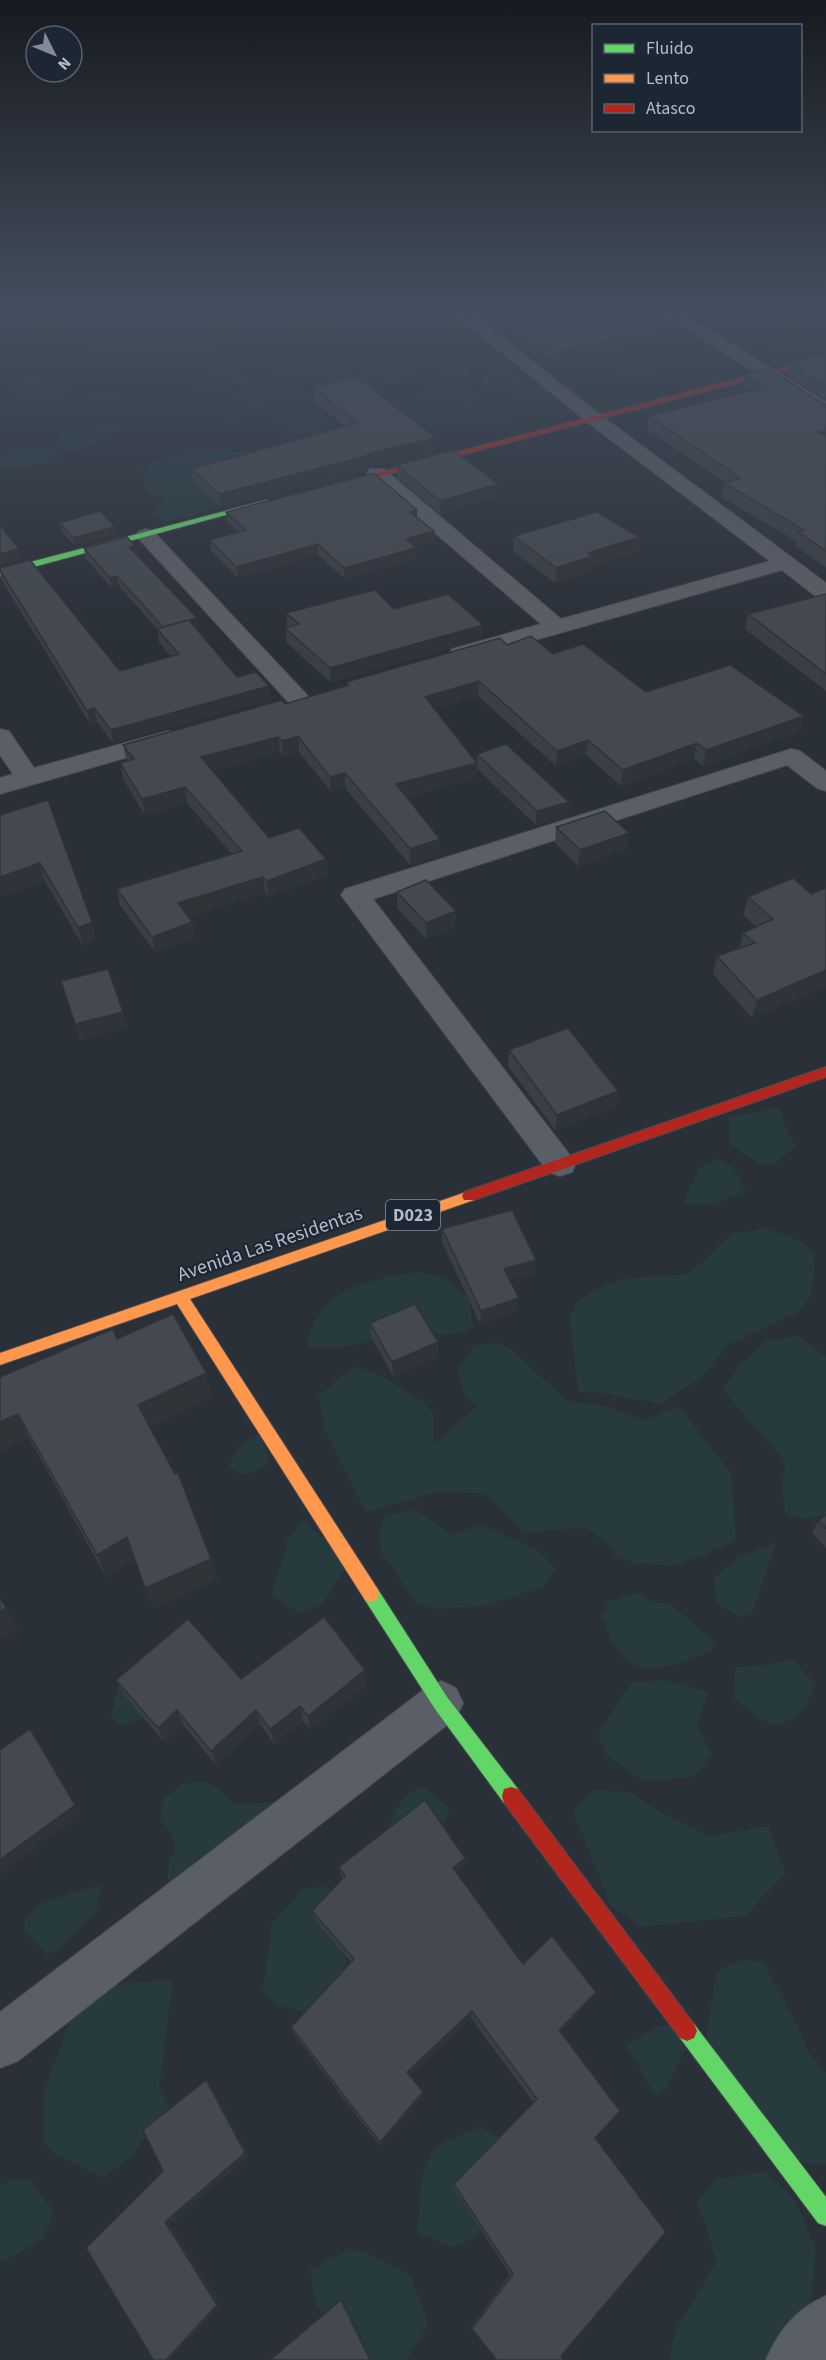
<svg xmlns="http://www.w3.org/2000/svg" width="826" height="2360" font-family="'Source Sans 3',sans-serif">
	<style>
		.green { fill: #273a3e }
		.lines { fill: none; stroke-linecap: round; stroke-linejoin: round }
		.street-casing { stroke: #484c53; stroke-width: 2 }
		.fast-casing { stroke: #484c53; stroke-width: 2 }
		.slow-casing { stroke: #484c53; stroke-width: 2 }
		.jam-casing { stroke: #484c53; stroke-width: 2 }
		.street { fill: #5a5e66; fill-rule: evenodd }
		.fast { fill: #63d668; fill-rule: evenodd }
		.slow { fill: #ff974d; fill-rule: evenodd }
		.jam { fill: #b3261e; fill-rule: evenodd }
		.wall { fill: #3a3f45 }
		.shaded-wall { fill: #303338 }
		.building { fill: #444950; stroke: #303338; stroke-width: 1.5 }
		.labels { text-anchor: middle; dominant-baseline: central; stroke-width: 4.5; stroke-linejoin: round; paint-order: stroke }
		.shield { fill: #1d2633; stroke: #878f9c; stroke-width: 1.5 }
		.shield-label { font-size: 18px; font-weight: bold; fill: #b4bcc9 }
		.street-label { font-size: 20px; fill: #b4bcc9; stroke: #1d2633 }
	</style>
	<rect width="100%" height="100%" fill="#2a3038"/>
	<!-- green -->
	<g class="green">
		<path d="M126,307L132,317C121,328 95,337 80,330C85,315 113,311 126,307Z"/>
		<path d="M445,307C472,307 489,316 508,335C487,352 468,347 443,343L442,325L429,312Z"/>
		<polygon points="297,309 328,309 350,313 336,335 316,338 277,335 277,317"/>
		<polygon points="54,311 74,335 33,342 14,318"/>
		<path d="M740,312L746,314L753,322L752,325C738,329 723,324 709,319L708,315L721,316Z"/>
		<polygon points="215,317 261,322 225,342 220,349 210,355 148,365 90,365 88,359 93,344 131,329 185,327"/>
		<path d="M795,320L826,328V354C805,348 782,368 763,350L790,337L788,333L772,328V323L775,321Z"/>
		<polygon points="381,332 394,333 392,343 397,348 372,350 364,345 365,337"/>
		<path d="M646,348L656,350L668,356L667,359C652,374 632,375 613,367L615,363L633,358Z"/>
		<path d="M338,356L356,358C354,361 351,367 348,369C327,381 290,381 270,370L287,360Z"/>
		<polygon points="416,366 415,372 350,396 319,387 370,369"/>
		<path d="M501,366C508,368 516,371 520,377L513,387H485L484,382L489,373Z"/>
		<path d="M465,368L468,371L465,382L478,398L466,406L469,409C505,410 511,387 543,384L551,393L552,408L548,412L515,418L493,426L456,425L435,420L406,425L387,407C412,405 419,402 432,381L429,378L436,372Z"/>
		<path d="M231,369L250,377C230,386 211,392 189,384L190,380L209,372Z"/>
		<path d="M35,379L45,382L74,386L72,390C50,398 31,396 8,391L6,387Z"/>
		<path d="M286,386L309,391C294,411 267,398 249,409C244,412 239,419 235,423L204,412L245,388Z"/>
		<path d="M112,392L126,398L128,402C110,416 93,415 73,405L90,397Z"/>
		<polygon points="294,410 305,410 323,415 324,419 321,429 313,433 286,434 277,422 276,415"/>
		<path d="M118,421L124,425C117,431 110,434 102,438C83,450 74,458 53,442L70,431L90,428L102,422Z"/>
		<polygon points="53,445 63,453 55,463 0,469 0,456 23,447"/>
		<polygon points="194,451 261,452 221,506 188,517 163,522 153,517 152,512 164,501 162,497 147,492 140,469 155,460"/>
		<polygon points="779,1108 785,1126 796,1146 774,1164 761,1165 729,1143 729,1117"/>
		<path d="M719,1159L733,1167L745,1192C728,1200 701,1210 683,1202L699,1169Z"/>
		<polygon points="766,1228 801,1241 814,1252 814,1269 811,1294 799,1312 727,1345 702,1377 660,1404 604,1393 578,1392 570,1317 576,1303 591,1292 623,1279 689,1274 732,1234"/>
		<path d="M419,1272L446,1278L469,1298L473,1328C448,1338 439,1335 414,1326L372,1341L344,1347H307C319,1287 367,1280 419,1272Z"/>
		<polygon points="799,1336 826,1357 826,1515 804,1519 785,1512 782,1486 785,1461 723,1390 738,1367 765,1342"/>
		<polygon points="499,1343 511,1349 566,1400 613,1408 644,1420 679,1407 731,1473 736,1539 706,1554 670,1566 635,1563 617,1557 607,1543 587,1528 524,1532 485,1494 439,1491 366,1512 325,1431 319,1396 352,1367 371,1370 421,1400 433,1413 433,1445 477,1406 466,1397 457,1372 473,1345"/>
		<path d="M260,1434L270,1463C253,1472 246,1482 229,1466C238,1447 240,1442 260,1434Z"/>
		<polygon points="416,1510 453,1536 480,1524 536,1550 556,1568 543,1587 481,1606 436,1609 414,1602 394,1568 382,1555 379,1531 386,1515"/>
		<polygon points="303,1521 350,1561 322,1604 300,1613 272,1596 288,1539"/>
		<polygon points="776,1543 752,1612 740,1617 716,1603 714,1578 736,1559"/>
		<path d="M636,1593L653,1602L671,1604L713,1641L712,1651C687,1659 646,1681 623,1657C613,1648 607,1628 600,1616L608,1602Z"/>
		<path d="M793,1659L815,1685C804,1709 800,1718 774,1725L754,1714L734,1697L735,1667L768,1665Z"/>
		<polygon points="665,1680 708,1692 697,1728 712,1754 694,1777 642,1781 606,1754 598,1734 632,1682"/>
		<polygon points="119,1684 144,1717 126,1725 119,1726 111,1716"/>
		<path d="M204,1781L221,1790L234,1805L302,1800L210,1890L183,1933C171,1912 165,1890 169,1865C169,1861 172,1857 174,1852C177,1839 168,1828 160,1820L164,1799L182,1784Z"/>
		<path d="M423,1787L450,1809L435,1843L381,1848C390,1823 396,1795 423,1787Z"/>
		<polygon points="594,1789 631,1793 661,1813 709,1836 769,1826 785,1873 745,1916 642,1927 611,1906 573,1811"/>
		<polygon points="102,1885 96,1910 68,1941 48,1955 24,1929 25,1920 42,1902"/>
		<polygon points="325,1886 348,1899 336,1934 346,1960 347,2008 333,2019 278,2005 263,1991 272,1924 304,1889"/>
		<polygon points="743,1960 764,1963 805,2041 807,2050 826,2073 826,2163 822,2165 785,2158 706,2040 716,1975 723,1968"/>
		<polygon points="173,1980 159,2088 169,2107 130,2157 103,2178 53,2153 43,2140 44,2092 71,2018 93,1985"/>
		<polygon points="698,2024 666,2090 656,2096 626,2046 658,2026"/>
		<polygon points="480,2127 507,2142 510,2189 474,2239 451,2247 417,2232 423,2173 434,2147"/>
		<polygon points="765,2172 795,2200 816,2249 806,2360 669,2360 675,2332 716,2263 708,2231 696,2204 717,2179"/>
		<polygon points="12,2181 31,2181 54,2213 42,2239 3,2262 0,2260 0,2184"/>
		<polygon points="350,2249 376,2257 410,2275 428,2324 407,2360 360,2360 317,2307 310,2270"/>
	</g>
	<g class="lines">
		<!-- street casing -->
		<g class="street-casing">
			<g id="street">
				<polygon points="0,307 24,307 22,310 0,315"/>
				<polygon points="446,307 464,307 598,413 826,583 826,599 818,598 782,570 468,659 460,661 452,659 449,654 452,649 541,624 370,477 367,473 370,469 384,469 561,619 770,561 586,421"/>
				<polygon points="653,307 672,307 826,402 826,415 820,414"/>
				<polygon points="146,529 153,531 307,695 311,700 307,705 299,707 291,705 139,539 136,535 139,531"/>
				<polygon points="0,729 9,731 34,768 168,731 177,733 180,738 177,743 0,794 0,778 13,774 0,755"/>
				<polygon points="791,749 800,751 826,771 826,791 817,788 787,765 373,899 576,1163 572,1172 560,1176 548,1172 341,895 345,889"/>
				<polygon points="441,1681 456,1688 463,1703 456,1718 18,2061 0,2068 0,2012 426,1688"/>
				<path d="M826,2296V2360H766C778,2331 797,2308 826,2296Z"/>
			</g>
		</g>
		<!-- fast casing -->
		<g class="fast-casing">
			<g id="fast">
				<polygon points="267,500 274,502 0,576 0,570"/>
				<polygon points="371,1586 377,1588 447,1697 518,1789 520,1796 518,1803 511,1805 504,1803 435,1709 365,1600 363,1594 365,1588"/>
				<polygon points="687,2021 694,2024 826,2197 826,2226 818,2223 680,2038 677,2031 680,2024"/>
			</g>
		</g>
		<!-- slow casing -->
		<g class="slow-casing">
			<polygon id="slow" points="469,1191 474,1192 476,1196 474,1200 190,1299 377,1588 379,1594 377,1600 371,1602 365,1600 177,1304 0,1365 0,1353"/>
		</g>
		<!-- jam casing -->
		<g class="jam-casing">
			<g id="jam">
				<polygon points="826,356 826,360 334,488 327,486"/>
				<polygon points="826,1067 826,1077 474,1200 464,1200 462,1196 464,1192"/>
				<polygon points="511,1787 518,1789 694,2024 697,2031 694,2038 687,2041 680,2038 504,1803 502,1796 504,1789"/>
			</g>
		</g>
		<!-- street -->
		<use href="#street" class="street"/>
		<!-- fast -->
		<use href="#fast" class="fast"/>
		<!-- slow -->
		<use href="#slow" class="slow"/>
		<!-- jam -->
		<use href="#jam" class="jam"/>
	</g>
	<!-- wall -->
	<g class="wall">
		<polygon points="49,307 165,307 166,313 130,319 125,313 56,322"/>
		<polygon points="478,307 647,307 678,335 559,363"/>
		<polygon points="826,353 826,399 787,375 790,363"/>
		<polygon points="744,374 826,404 826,567 795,546 796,541 721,497 724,483 726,483 647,429 649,416 748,391 742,387"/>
		<polygon points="313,387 436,438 436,452 370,467 367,470 221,507 193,483 192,469 345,427 313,400"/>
		<polygon points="397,465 497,497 440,514 397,477"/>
		<polygon points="226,512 417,518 434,531 434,542 415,547 416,558 345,579 318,555 238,578 211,551 210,540 238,533 227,522"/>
		<polygon points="60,523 115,527 116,535 74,545 61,531"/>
		<polygon points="514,536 639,537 637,552 592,566 592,572 555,583 513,551"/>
		<polygon points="135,546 137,555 237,677 269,686 270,700 113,743 97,722 90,724 2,581 0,573 0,568 120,671 171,657 159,642 157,629 119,586 112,588 86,559 84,548"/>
		<polygon points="826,594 826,691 745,629 748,614"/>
		<polygon points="394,609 483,639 330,682 287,643 285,628 287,627 286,613"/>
		<polygon points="507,645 553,654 646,692 800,732 703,766 694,759 621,786 586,755 556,766 478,696 435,709 477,762 477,754 569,802 568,817 536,825 477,769 476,778 407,797 440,839 440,855 410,865 345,788 331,792 299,752 283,757 280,752 212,771 269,838 326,859 327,875 268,897 265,893 188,917 192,922 195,937 155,952 120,905 117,889 232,854 187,803 145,815 123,779 120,763 127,761 123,745 285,704 346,686 346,682"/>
		<polygon points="0,815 92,922 96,940 83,946 45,881 0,896"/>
		<polygon points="556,827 627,849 578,866 555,843"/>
		<polygon points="826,888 826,986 752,1018 713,974 717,956 739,948 743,933 756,927 743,915 748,897 811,894"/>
		<polygon points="397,892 456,911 455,927 426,939 397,908"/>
		<polygon points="61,981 123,1012 127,1028 80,1040"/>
		<polygon points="509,1050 616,1107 555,1130 508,1066"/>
		<polygon points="442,1229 536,1260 535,1273 509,1280 517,1310 480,1324 442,1242"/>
		<polygon points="370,1323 438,1357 393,1376 371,1337"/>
		<polygon points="117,1339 212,1397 149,1427 211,1559 217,1580 153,1608 135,1559 106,1577 29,1438 1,1451 0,1377"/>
		<polygon points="826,1515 826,1548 812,1533 819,1520"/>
		<polygon points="365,1670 366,1686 310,1730 303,1721 274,1744 260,1724 216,1765 183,1725 164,1742 124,1695 116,1680 241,1679"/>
		<polygon points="339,1867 464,1867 456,1873 523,1964 596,1992 592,1999 560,2032 595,2138 561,2356 564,2360 496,2360 471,2328 510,2274 453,2187 454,2184 533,2102 471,2018 410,2075 423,2096 380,2146 293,2033 291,2027 351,1962 315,1920 312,1911 343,1879 341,1877"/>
	</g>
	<!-- shaded-wall -->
	<g class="shaded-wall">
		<polygon points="82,307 124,307 125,313 56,322 54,310"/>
		<polygon points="133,307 165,307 166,313 130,319 128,308"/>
		<polygon points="679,324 678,335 559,363 560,351"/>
		<polygon points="826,430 826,443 818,432"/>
		<polygon points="436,438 436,452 370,467 367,470 221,507 219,494 370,453"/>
		<polygon points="498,484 497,497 440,514 440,501"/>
		<polygon points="417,510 417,521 410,512"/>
		<polygon points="115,527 116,535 74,545 73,538"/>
		<polygon points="434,531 434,542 406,550 406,539"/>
		<polygon points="639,537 637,552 592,566 592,572 555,583 556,568 588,553"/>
		<polygon points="318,544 318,555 238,578 236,567"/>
		<polygon points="135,546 137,556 129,547"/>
		<polygon points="416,548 416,558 345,579 344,568"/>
		<polygon points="19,549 22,559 0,565 0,554"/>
		<polygon points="117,576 119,586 112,588 110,578"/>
		<polygon points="197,618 198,629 166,639 164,628"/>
		<polygon points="483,625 483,639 330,682 330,668"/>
		<polygon points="479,681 478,696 425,712 425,697"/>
		<polygon points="269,686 270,700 113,743 111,730"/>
		<polygon points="94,708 97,722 90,724 87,711"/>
		<polygon points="804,716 800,732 703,766 706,750"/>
		<polygon points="298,736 299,752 283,757 282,741"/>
		<polygon points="278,737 280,752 204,773 201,757"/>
		<polygon points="588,740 586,755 556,766 557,751"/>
		<polygon points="697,743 694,759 621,786 623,770"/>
		<polygon points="477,763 476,778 396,800 396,784"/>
		<polygon points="345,773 345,788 331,792 330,777"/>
		<polygon points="185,787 187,803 145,815 142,799"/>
		<polygon points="569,802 568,817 536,825 537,811"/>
		<polygon points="629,833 627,849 578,866 580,850"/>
		<polygon points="440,839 440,855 410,865 410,849"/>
		<polygon points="326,859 327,875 268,897 267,881"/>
		<polygon points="40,863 45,881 0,896 0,877"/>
		<polygon points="263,877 265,893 180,919 178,903"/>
		<polygon points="456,911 455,927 426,939 426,923"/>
		<polygon points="92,922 96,940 83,946 78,928"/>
		<polygon points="192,922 195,937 155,952 152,937"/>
		<polygon points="826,970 826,986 752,1018 757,1000"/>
		<polygon points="123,1012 127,1028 80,1040 75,1024"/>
		<polygon points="618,1091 616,1107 555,1130 557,1115"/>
		<polygon points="536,1260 535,1273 502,1282 504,1269"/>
		<polygon points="519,1298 517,1310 480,1324 481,1311"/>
		<polygon points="438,1342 438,1357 393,1376 392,1362"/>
		<polygon points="206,1373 212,1397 145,1429 138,1405"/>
		<polygon points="18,1414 29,1438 1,1451 0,1449 0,1422"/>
		<polygon points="127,1537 135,1559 106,1577 97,1555"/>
		<polygon points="211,1559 217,1580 153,1608 145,1588"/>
		<polygon points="0,1597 18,1628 0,1639"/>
		<polygon points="365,1670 366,1686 310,1730 308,1716"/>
		<polygon points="300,1706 303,1721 274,1744 270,1729"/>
		<polygon points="177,1710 183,1725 164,1742 158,1728"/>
		<polygon points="256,1710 260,1724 216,1765 211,1751"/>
		<polygon points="30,1729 37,1739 81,1814 0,1874 0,1860"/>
		<polygon points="465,1858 464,1867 452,1877 453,1868"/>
		<polygon points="596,1992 592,1999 555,2036 559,2030"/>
		<polygon points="472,2011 471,2018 407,2077 407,2072"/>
		<polygon points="206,2080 210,2084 249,2156 170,2224 221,2305 170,2360 166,2360 165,2222"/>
		<polygon points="423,2092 423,2096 380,2146 380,2142"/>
		<polygon points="341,2300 343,2300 372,2360 370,2360"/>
	</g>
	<!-- building -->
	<g class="building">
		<polygon points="53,307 82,307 54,310"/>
		<polygon points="494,307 647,307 679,324 560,351"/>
		<polygon points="826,353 826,385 790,363"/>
		<polygon points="767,368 822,403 826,404 826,430 818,432 826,436 826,551 798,532 804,530 724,483 741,478 649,416 756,389 754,388 763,386 744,374"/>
		<polygon points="357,377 436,438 370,453 366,456 219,494 192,469 357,423 313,387"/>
		<polygon points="453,450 498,484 440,501 397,465"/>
		<polygon points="374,473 417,510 410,512 434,531 406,539 416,548 344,568 318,544 236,567 210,540 246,530 226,512"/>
		<polygon points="100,511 115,527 73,538 60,523"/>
		<polygon points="597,512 639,537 588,553 593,556 556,568 514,536"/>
		<polygon points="0,525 19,549 0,554"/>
		<polygon points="127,537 135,546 129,547 197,618 189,620 163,627 117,576 110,578 84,548"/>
		<polygon points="30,560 120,671 179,654 157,629 189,620 237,677 256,672 269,686 111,730 94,708 87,711 0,570 0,568"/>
		<polygon points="375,590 394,609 448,594 483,625 330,668 285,628 299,624 286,613"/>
		<polygon points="826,594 826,674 748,614"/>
		<polygon points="531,636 553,654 583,644 646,692 730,665 804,716 706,750 697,743 623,770 588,740 557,751 479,681 425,697 477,763 396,784 440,839 410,849 345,773 330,777 298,736 282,741 278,737 201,757 269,838 299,828 326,859 267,881 263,877 178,903 192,922 152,937 117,889 242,851 185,787 142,799 120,763 134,759 123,745 282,700 285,704 349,685 346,682 500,638 507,645"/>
		<polygon points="506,744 569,802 537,811 477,754"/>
		<polygon points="48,800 92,922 78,928 40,863 0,877 0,815"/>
		<polygon points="605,811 629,833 580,850 556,827"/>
		<polygon points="793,878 811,894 826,888 826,970 757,1000 717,956 755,943 743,933 773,919 748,897"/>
		<polygon points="426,880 456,911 426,923 397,892"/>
		<polygon points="108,969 123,1012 75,1024 61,981"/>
		<polygon points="568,1028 618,1091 557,1115 509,1050"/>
		<polygon points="512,1210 536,1260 504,1269 519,1298 481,1311 442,1229"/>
		<polygon points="415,1304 438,1342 392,1362 370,1323"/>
		<polygon points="173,1314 206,1373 138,1405 175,1474 178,1473 211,1559 145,1588 127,1537 97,1555 18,1414 0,1422 0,1377 113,1329 117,1339"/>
		<polygon points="826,1515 826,1528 819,1520"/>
		<polygon points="0,1597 6,1608 0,1612"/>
		<polygon points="324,1617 365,1670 308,1716 300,1706 270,1729 256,1710 211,1751 177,1710 158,1728 116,1680 188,1619 241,1679"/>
		<polygon points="30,1729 75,1805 0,1860 0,1750"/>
		<polygon points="425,1800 465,1858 453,1868 523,1964 552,1936 596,1992 559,2030 620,2111 595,2138 666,2232 561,2356 564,2360 497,2360 472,2329 513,2274 454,2184 537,2099 472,2011 407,2072 423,2092 380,2142 291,2027 354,1959 312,1911 345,1876 339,1867"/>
		<polygon points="206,2080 245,2153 165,2222 217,2305 166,2360 152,2360 153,2359 86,2248 163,2171 143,2130"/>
		<polygon points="341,2300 370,2360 270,2360"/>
	</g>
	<!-- sky -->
	<linearGradient id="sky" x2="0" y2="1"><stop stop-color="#171a1f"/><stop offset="0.48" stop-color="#444e5e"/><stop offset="1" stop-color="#444e5e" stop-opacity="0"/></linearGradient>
	<rect width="826" height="637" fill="url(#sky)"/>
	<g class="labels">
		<!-- shield labels -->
		<rect class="shield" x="386" y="1200" width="54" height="30" rx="4.5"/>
		<g class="shield-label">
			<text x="413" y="1215">D023</text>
		</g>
		<!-- street labels -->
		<g class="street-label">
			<text transform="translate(270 1244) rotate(-19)">Avenida Las Residentas</text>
		</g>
	</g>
	<!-- legend -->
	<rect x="592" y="24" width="210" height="108" fill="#1d2633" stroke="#59626f" stroke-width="1.5"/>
	<rect x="604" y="44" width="30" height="9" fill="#63d668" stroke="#59626f" stroke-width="1.5"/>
	<text x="646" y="54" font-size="18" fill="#b4bcc9">Fluido</text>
	<rect x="604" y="74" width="30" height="9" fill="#ff974d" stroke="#59626f" stroke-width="1.5"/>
	<text x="646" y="84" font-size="18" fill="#b4bcc9">Lento</text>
	<rect x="604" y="104" width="30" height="9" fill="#b3261e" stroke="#59626f" stroke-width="1.5"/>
	<text x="646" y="114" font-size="18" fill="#b4bcc9">Atasco</text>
	<!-- north arrow -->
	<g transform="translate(54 54) rotate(133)"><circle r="28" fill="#1d2633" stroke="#59626f" stroke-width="1.5"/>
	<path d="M0-4.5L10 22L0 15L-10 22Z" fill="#848b96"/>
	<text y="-9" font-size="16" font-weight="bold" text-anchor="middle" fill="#b4bcc9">N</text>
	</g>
</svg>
